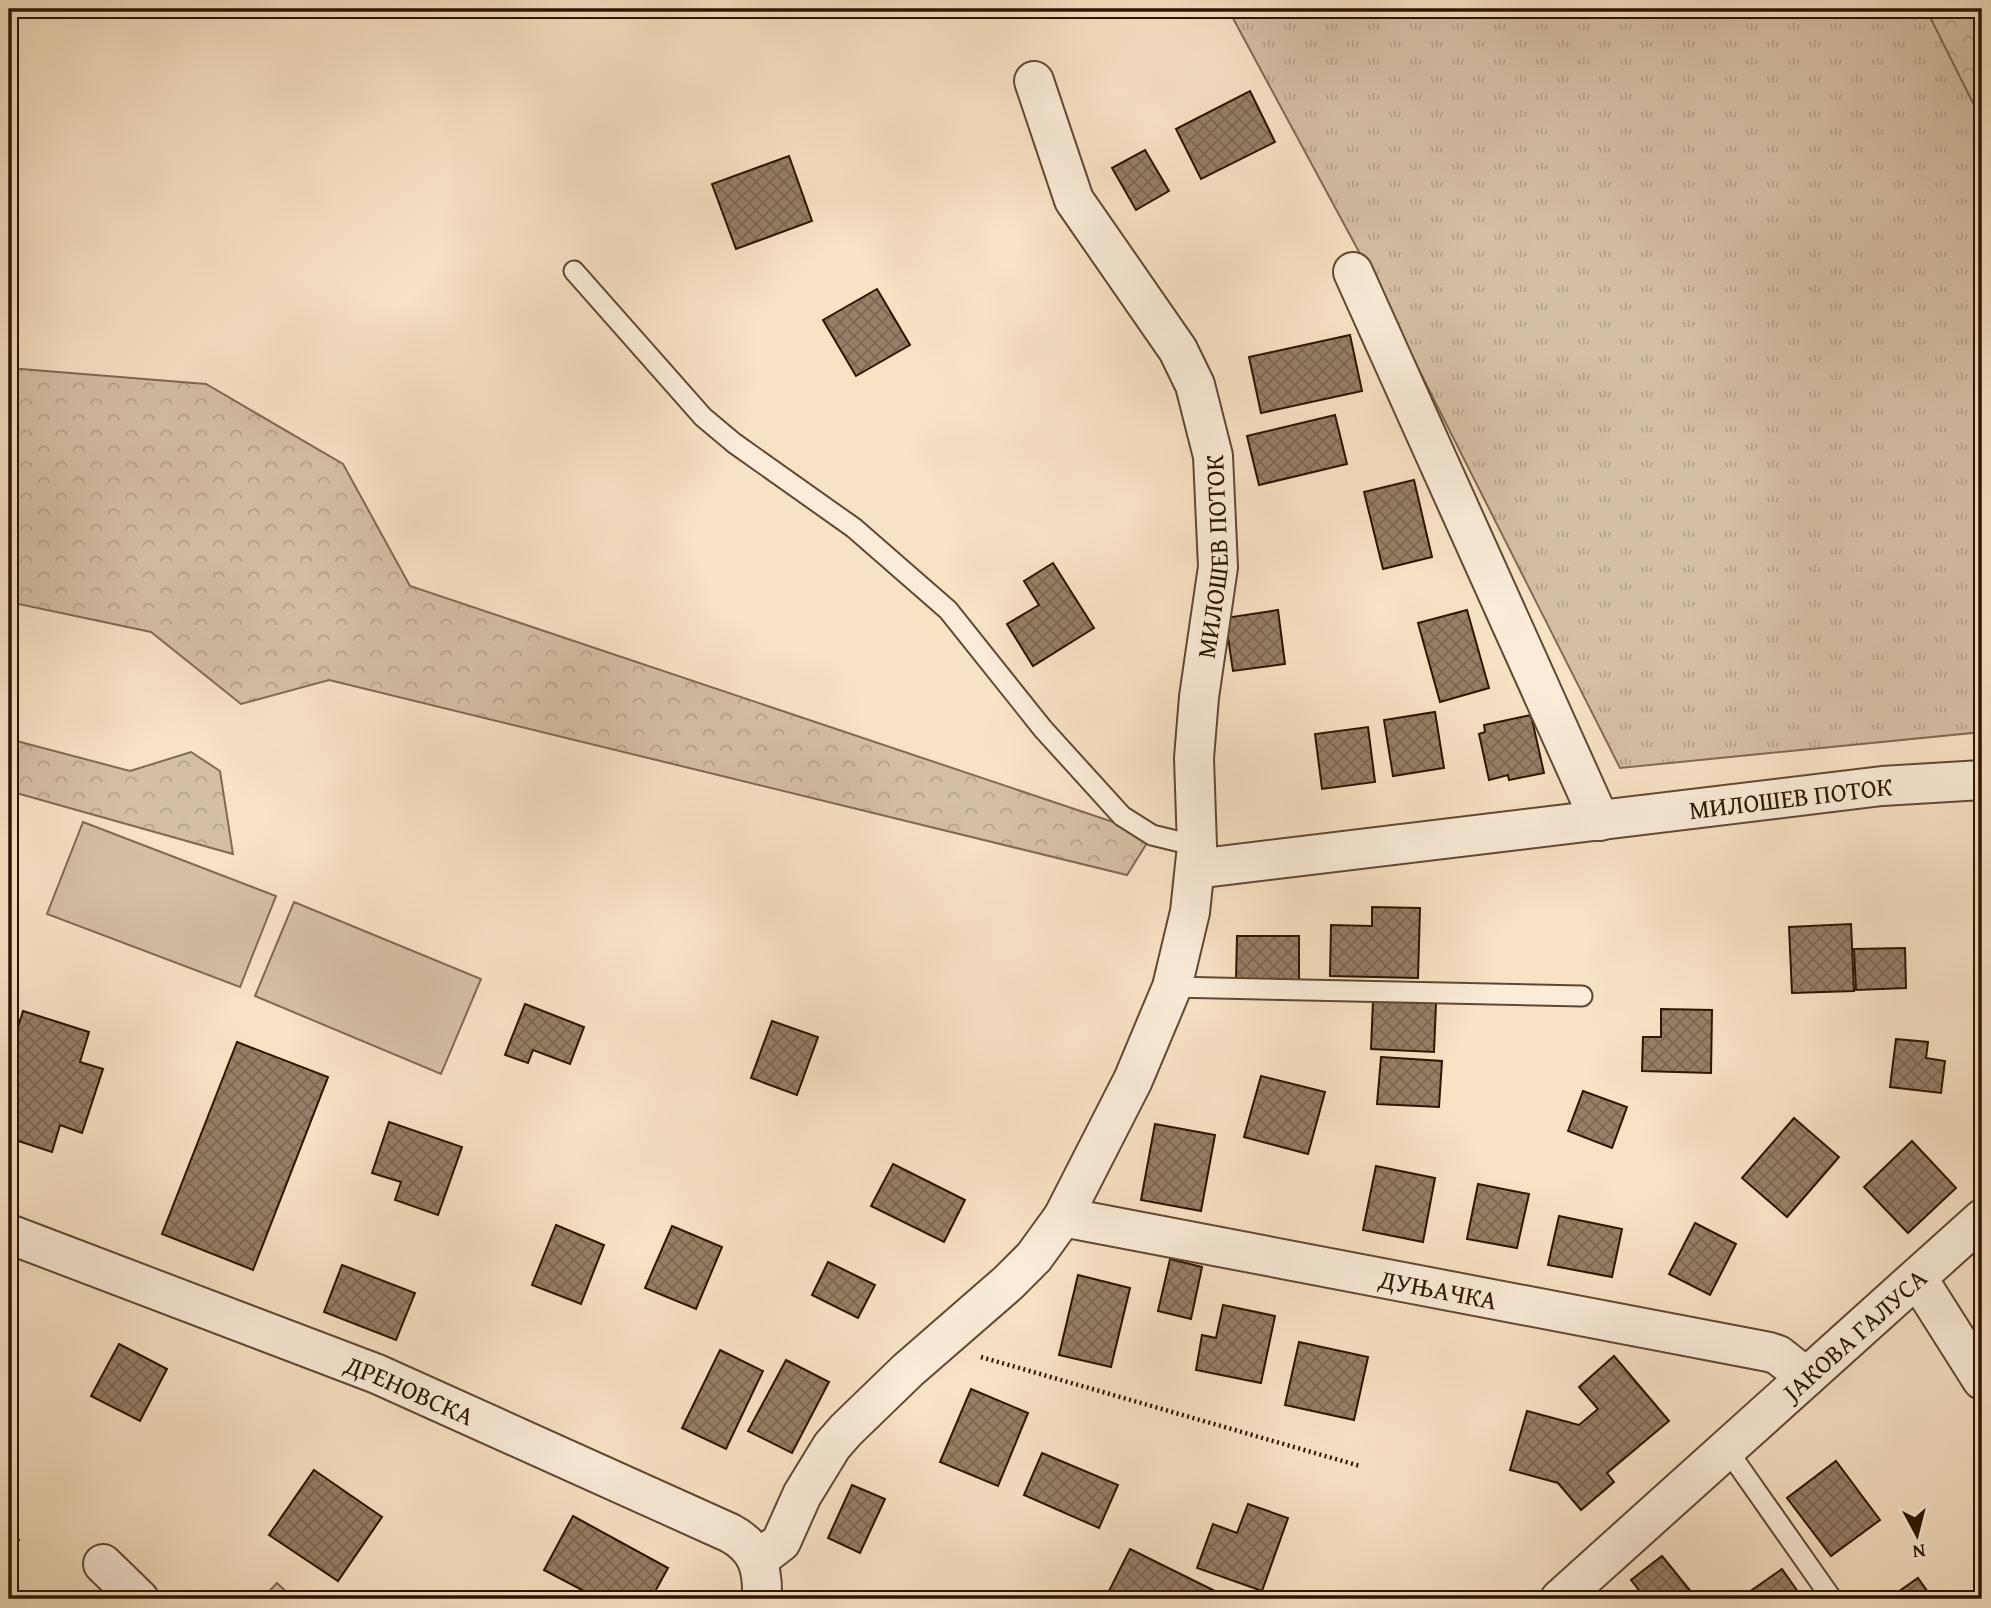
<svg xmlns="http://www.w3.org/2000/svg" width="1991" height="1608" font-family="'Gentium Book Plus',serif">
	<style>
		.grass { fill: url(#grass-tufts); stroke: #806a52; stroke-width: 2 }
		.forest { fill: url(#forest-crowns); stroke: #806a52; stroke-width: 2 }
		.garden { fill: #d5bfa3; stroke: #806a52; stroke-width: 2 }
		.building { fill: url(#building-cross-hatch); stroke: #2c1400; stroke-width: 2 }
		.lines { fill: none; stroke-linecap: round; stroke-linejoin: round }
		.service-casing { stroke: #5f4831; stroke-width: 23 }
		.minor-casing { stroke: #5f4831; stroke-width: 42 }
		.tertiary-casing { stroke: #5f4831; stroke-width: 42 }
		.path { stroke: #2c1400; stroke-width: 4.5; stroke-dasharray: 2 3.5; stroke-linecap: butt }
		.service { stroke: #faecd9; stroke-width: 19 }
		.minor { stroke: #faecd9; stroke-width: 38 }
		.tertiary { stroke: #faecd9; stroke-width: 38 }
		.labels { text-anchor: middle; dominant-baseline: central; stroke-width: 7; stroke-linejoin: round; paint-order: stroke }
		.street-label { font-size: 26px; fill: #2c1400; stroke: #faecd9 }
	</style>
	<defs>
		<pattern id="grass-tufts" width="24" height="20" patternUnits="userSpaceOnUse" patternTransform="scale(1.75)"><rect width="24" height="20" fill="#d5bfa3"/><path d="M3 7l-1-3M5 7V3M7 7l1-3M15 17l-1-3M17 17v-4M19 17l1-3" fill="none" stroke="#b7a38b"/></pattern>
		<pattern id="forest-crowns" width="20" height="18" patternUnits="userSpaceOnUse" patternTransform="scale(1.75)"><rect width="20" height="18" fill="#d5bfa3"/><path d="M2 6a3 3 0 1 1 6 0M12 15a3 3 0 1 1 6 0" fill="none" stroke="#b7a38b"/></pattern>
		<pattern id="building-cross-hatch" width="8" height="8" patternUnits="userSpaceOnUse" patternTransform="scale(1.75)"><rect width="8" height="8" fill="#967f66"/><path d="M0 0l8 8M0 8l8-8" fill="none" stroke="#7b6752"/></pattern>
	</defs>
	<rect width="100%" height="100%" fill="#f8e2c4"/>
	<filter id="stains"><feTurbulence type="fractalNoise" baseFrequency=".00286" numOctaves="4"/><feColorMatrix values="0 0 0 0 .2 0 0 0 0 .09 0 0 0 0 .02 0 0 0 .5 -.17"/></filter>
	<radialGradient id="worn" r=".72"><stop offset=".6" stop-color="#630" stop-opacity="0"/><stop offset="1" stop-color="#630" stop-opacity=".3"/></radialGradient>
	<!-- grass -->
	<polygon class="grass" points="1228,9 1928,9 1982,120 1982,732 1620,768 1365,263"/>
	<!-- forest -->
	<g class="forest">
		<polygon points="1926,9 1982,9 1982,121"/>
		<polygon points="9,368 206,384 343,464 410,586 1152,835 1127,875 329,680 241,704 151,632 9,602"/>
		<polygon points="9,739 130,771 191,752 220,771 233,854 9,791"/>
	</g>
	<!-- garden -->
	<g class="garden">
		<polygon points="83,822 276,896 240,987 47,914"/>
		<polygon points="294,902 481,979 441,1074 255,996"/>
		<polygon points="277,1583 294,1599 262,1599"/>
	</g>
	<!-- building -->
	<g class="building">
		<polygon points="1250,91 1275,142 1201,179 1176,129"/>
		<polygon points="1145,150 1169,191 1136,210 1112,168"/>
		<polygon points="789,156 812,221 736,249 712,184"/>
		<polygon points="877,289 910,345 856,376 823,320"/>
		<polygon points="1350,335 1362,391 1261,413 1249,357"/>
		<polygon points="1335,415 1347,464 1259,485 1247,436"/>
		<polygon points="1414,480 1432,557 1383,569 1364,492"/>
		<polygon points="1053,563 1094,628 1033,666 1007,624 1039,605 1024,581"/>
		<polygon points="1278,610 1285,664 1233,671 1225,618"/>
		<polygon points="1467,610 1489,688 1440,702 1418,623"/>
		<polygon points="1435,712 1444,768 1393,776 1384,720"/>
		<polygon points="1531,715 1544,773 1509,780 1508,775 1489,780 1479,734 1485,732 1484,725"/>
		<polygon points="1368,727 1375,782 1322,789 1315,734"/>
		<polygon points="1372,907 1420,908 1418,978 1330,976 1331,925 1372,926"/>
		<polygon points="1851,924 1854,991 1792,993 1789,927"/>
		<polygon points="1237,936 1299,936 1299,980 1236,980"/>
		<polygon points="1905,948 1906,988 1856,990 1854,949"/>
		<polygon points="1373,1001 1436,1003 1434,1052 1371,1049"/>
		<polygon points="525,1004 584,1027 570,1064 533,1050 528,1063 505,1055"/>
		<polygon points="1661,1009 1712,1010 1711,1073 1642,1071 1643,1037 1661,1037"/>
		<polygon points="23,1011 89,1032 80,1062 103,1069 82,1133 60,1125 52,1152 9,1138 9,1055"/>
		<polygon points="772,1021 818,1037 797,1095 751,1078"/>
		<polygon points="1896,1039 1928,1042 1926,1058 1945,1061 1941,1093 1890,1087"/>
		<polygon points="237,1042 328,1077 253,1270 162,1234"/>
		<polygon points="1381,1057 1442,1061 1439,1107 1377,1104"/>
		<polygon points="1261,1076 1325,1092 1308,1154 1244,1137"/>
		<polygon points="1583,1091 1627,1107 1612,1148 1568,1131"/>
		<polygon points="1794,1118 1839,1157 1787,1217 1742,1178"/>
		<polygon points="389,1122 462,1147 438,1215 395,1200 401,1182 372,1173"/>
		<polygon points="1155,1124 1215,1135 1201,1211 1141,1200"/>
		<polygon points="1912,1141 1956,1188 1908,1233 1864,1187"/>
		<polygon points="893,1164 965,1200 944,1242 871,1206"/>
		<polygon points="1376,1166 1435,1178 1423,1242 1363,1230"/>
		<polygon points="1478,1184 1529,1194 1517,1248 1467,1239"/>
		<polygon points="1559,1216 1622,1229 1612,1277 1548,1265"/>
		<polygon points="1695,1223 1736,1244 1710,1295 1669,1274"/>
		<polygon points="556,1225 604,1245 581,1304 532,1285"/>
		<polygon points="672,1226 722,1247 696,1309 645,1288"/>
		<polygon points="1170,1259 1202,1267 1191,1319 1158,1311"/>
		<polygon points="828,1262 875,1285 858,1318 812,1295"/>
		<polygon points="342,1265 415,1293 396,1340 324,1312"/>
		<polygon points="1078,1275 1130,1288 1111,1367 1059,1355"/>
		<polygon points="1223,1305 1275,1316 1261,1383 1196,1370 1202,1335 1216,1338"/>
		<polygon points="1299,1342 1368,1357 1354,1420 1285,1405"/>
		<polygon points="119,1344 167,1369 140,1421 91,1396"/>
		<polygon points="720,1350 763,1371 726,1449 682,1428"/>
		<polygon points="1614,1356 1669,1421 1607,1473 1614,1482 1581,1510 1558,1483 1510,1470 1527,1411 1579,1425 1598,1409 1579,1387"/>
		<polygon points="786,1360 829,1382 792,1453 748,1431"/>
		<polygon points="971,1389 1028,1413 998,1486 940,1462"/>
		<polygon points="1042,1453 1118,1485 1099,1528 1024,1495"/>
		<polygon points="1836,1461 1880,1520 1831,1556 1787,1498"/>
		<polygon points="314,1470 382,1517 338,1581 269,1535"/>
		<polygon points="852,1485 885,1499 860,1553 828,1538"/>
		<polygon points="1248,1504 1288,1518 1262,1591 1197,1568 1213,1524 1237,1533"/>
		<polygon points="573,1516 668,1568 651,1599 599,1599 544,1570"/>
		<polygon points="9,1530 19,1540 9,1551"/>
		<polygon points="1130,1549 1231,1599 1105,1599"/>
		<polygon points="1662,1556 1697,1599 1646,1599 1631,1580"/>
		<polygon points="1782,1569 1803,1599 1739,1599"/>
		<polygon points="1918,1578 1933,1599 1888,1599"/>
	</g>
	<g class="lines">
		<!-- service casing -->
		<g class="service-casing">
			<g id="service">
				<polyline points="574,271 703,417 734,443 854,528 948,610 1043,729 1122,816 1152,835 1197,846"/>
				<polyline points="1172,987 1582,996"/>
				<polyline points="1726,1448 1832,1599"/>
			</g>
		</g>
		<!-- minor casing -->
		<g class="minor-casing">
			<g id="minor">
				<polyline points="1353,272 1600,821"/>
				<path id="s1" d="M1195,869L1882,786L1982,780"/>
				<path id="s2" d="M1063,1217L1769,1352L1778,1355L1806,1377"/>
				<path id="s3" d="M9,1234L377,1374L730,1533C758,1548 763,1569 762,1599"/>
				<polyline points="1918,1279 1982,1380"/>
				<path id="s4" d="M759,1559L781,1542L802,1495L832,1446L846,1430L908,1370L1008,1283L1034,1257L1063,1217L1133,1080L1172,987L1190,912L1197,846L1194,758L1199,697L1218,567L1213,456L1195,385L1178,350L1074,200L1034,81"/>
				<polyline points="103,1564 139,1599"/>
			</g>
		</g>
		<!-- tertiary casing -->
		<g class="tertiary-casing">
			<g id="tertiary">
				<path id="s5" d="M1560,1599L1982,1219"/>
			</g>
		</g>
		<!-- path -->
		<polyline class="path" points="981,1357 1360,1466"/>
		<!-- service -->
		<use href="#service" class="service"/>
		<!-- minor -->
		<use href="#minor" class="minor"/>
		<!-- tertiary -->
		<use href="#tertiary" class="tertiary"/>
	</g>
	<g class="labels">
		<!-- street labels -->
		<g class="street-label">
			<text stroke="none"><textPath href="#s4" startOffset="1152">МИЛОШЕВ ПОТОК</textPath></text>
			<text stroke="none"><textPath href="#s1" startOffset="600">МИЛОШЕВ ПОТОК</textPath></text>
			<text stroke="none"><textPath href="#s2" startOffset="382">ДУЊАЧКА</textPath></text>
			<text stroke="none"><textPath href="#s5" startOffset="396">ЈАКОВА ГАЛУСА</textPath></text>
			<text stroke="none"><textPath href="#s3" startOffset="430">ДРЕНОВСКА</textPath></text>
		</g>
	</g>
	<!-- margin -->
	<rect width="1991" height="1608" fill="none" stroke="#f8e2c4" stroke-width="35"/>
	<rect x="10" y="10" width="1970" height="1587" fill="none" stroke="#2c1400" stroke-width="3.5"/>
	<rect x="18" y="18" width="1956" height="1573" fill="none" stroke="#2c1400" stroke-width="2"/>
	<!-- north arrow -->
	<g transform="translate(1917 1535) rotate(173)" stroke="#faecd9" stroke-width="5" paint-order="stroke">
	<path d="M0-5L12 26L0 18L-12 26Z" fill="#2c1400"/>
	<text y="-10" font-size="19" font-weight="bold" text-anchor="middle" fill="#2c1400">N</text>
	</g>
	<rect width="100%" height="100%" filter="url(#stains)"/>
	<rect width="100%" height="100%" fill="url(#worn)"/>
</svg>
